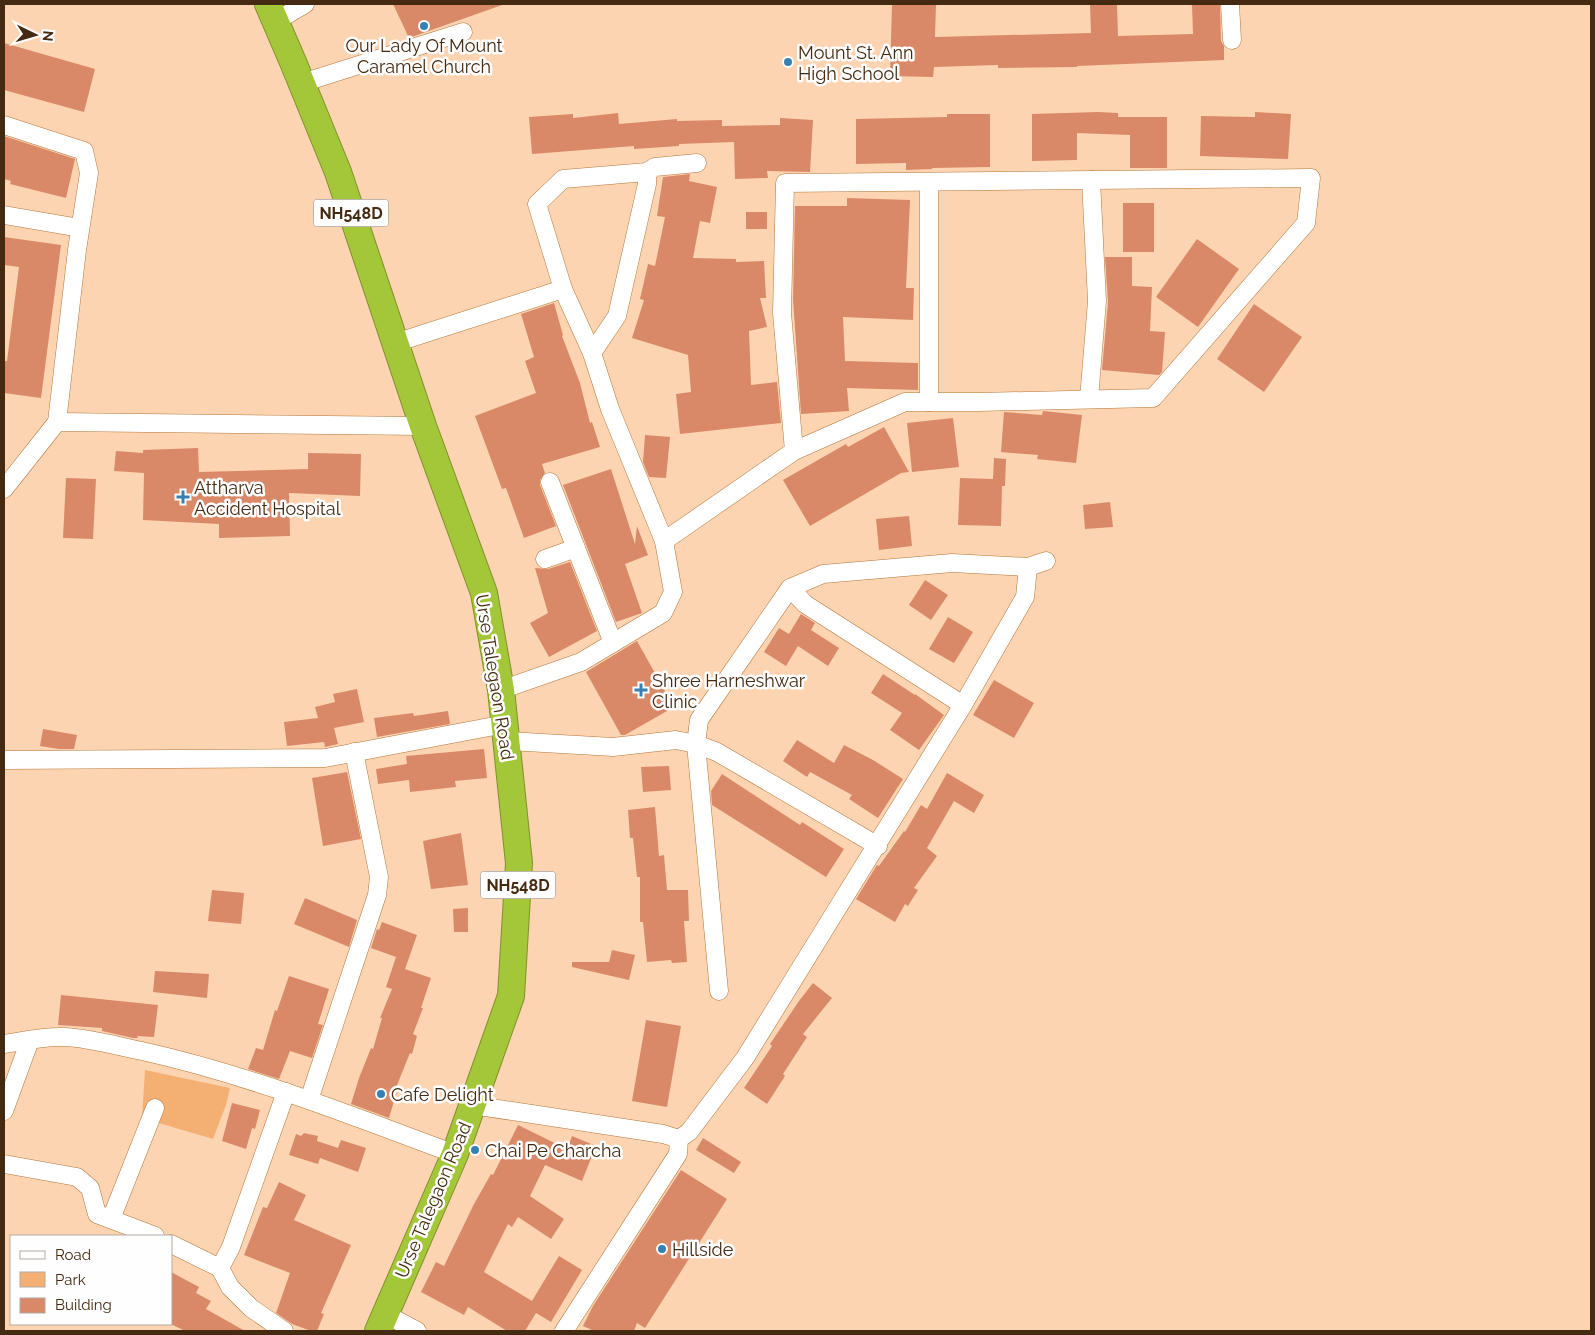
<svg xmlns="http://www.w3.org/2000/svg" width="1595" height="1335" font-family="Raleway,sans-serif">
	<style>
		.green { fill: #f4b073 }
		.building { fill: #d98968 }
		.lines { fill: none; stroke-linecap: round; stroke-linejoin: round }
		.minor-casing { stroke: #b47639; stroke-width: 19 }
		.highway-casing { stroke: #82902a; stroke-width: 28 }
		.minor { stroke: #fff; stroke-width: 18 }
		.highway { stroke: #a3c738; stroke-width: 26 }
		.poi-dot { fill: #3780b4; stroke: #fefefe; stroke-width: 2 }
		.labels { text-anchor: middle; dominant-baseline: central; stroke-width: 5; stroke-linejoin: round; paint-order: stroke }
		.shield { fill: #fefefe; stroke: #7c6a58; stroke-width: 1 }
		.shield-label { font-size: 16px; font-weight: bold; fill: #442a11 }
		.poi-label { font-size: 18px; fill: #442a11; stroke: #fefefe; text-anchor: start }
		.street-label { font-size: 18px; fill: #442a11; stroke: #fefefe }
	</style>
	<rect width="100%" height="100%" fill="#fdd4b1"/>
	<!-- green -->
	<polygon class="green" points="145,1070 230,1088 226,1105 213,1139 142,1118"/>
	<!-- building -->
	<g class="building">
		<polygon points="393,4 501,4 502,5 409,38"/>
		<polygon points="892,4 936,4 935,37 1091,33 1090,4 1117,4 1118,36 1193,34 1192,4 1220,4 1221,41 1224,46 1224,60 1077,66 1077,67 998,68 998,65 934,67 933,77 890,76"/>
		<polygon points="4,43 95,69 84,112 4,90"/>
		<polygon points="1098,112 1118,113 1118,117 1167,117 1167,168 1130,168 1130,135 1077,133 1077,160 1032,161 1032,114"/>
		<polygon points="1255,112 1291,114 1288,159 1200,156 1201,116 1255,117"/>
		<polygon points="618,113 619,124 677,119 677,121 722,120 722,126 780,125 780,118 813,120 810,172 767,171 768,178 735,179 734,142 679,144 679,146 634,149 634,146 532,154 529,117 573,114 573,118"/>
		<polygon points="947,114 990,114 990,167 932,168 932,169 906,170 906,163 856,164 856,119 947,117"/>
		<polygon points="4,136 75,159 66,198 10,184 11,181 4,179"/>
		<polygon points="690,174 689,181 717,187 710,223 700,221 693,258 736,259 736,262 764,261 766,298 760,298 767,327 749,331 751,385 777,382 781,423 680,434 676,394 691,392 688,355 632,338 644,300 640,299 648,264 655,266 665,217 657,216 663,177"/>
		<polygon points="847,198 910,200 906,288 914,288 913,320 843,317 845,361 918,363 918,390 847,388 849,411 801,414 793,299 795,206 847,206"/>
		<rect x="1123" y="203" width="31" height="49"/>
		<rect x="746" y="212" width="21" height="17"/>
		<polygon points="4,237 61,245 41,398 4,393 4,361 7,361 19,267 4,265"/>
		<polygon points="1197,239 1239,269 1198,327 1156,297"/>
		<polygon points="1105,257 1132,257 1132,286 1152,287 1150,331 1165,332 1162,372 1159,375 1102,370 1108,302"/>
		<polygon points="554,303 563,335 562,336 580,383 590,423 592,422 600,447 542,464 545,473 540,480 540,485 556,526 524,538 506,488 502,489 475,416 536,393 525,361 534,357 521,314"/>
		<polygon points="1254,304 1302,337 1264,392 1217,359"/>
		<polygon points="1043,411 1082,415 1076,463 1037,459 1038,455 1001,452 1004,412 1042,415"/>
		<polygon points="953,418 959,467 912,472 907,423"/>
		<polygon points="884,427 909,472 901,473 810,526 783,480 846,444 848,447"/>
		<polygon points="645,435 670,437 666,478 649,477 643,462"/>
		<polygon points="198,448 199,472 308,469 308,453 361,454 360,496 289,493 290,536 219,538 219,524 143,520 144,473 114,471 116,451 143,453 143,450"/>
		<polygon points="994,458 1006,459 1005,486 1002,486 1001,526 958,525 960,478 993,479"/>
		<polygon points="611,469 635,544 637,526 648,555 625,564 642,613 616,622 563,485"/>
		<polygon points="66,478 96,479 93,539 63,538"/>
		<polygon points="1110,502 1113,527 1085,529 1083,505"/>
		<polygon points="909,516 912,546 879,550 876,519"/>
		<polygon points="570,562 597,631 549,657 530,623 548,613 535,568 548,569"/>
		<polygon points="925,580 948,595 931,620 909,605"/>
		<polygon points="801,614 815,623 811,630 839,648 828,666 798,646 786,666 764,652 779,628 789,634"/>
		<polygon points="948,617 973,632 954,663 929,649"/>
		<polygon points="637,641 674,707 625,735 621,735 586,672"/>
		<polygon points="883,674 915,695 915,694 944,715 919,750 890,730 902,713 871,693"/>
		<polygon points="994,680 1034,703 1014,738 973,715"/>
		<polygon points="357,689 364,722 334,728 338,744 325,747 324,742 287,746 284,722 318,718 315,707 335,702 333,694"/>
		<polygon points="448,711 450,724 377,737 374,718 413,713 414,716"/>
		<polygon points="43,729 77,735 74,749 59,749 40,746"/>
		<polygon points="797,740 834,763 844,745 873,760 903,779 878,818 849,799 852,795 810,772 807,777 783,761"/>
		<polygon points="484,749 487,778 455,781 456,787 410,792 409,780 378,784 376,769 407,764 406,756"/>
		<polygon points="669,766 671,790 643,792 641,767"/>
		<polygon points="347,772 361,839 323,846 312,778"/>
		<polygon points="947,773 984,795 974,813 954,801 927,848 937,856 914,888 918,890 908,906 905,904 895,922 856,899 877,865 879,866 904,831 905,832 921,805 927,809"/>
		<polygon points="722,774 800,825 802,822 844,849 826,877 712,805 711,791"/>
		<polygon points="655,807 659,856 664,855 667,890 688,890 689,921 684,921 687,962 672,963 671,960 647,962 643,922 640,922 640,877 637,877 633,838 630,838 628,810"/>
		<polygon points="461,833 468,885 431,889 423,841"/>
		<polygon points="212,890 244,893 241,924 208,921"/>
		<polygon points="305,898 357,920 349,947 294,924"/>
		<polygon points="468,908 468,932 454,932 453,909"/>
		<polygon points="382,922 417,935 405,969 431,978 421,1008 423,1008 413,1034 417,1036 412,1054 410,1053 395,1090 397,1091 389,1118 351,1104 359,1078 371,1048 373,1049 382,1018 380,1018 392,989 386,987 396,957 371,948 377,929 379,930"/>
		<polygon points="612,950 635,955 629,980 572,967 572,962 609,962"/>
		<polygon points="155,971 209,974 207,998 153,992"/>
		<polygon points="289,976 329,989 318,1024 323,1025 312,1058 290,1051 279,1079 248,1069 256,1048 263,1050 275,1010 277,1011"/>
		<polygon points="813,983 832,998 803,1034 807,1037 783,1074 785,1076 767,1104 744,1088 772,1046 770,1044 799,1001"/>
		<polygon points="61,995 158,1005 154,1037 137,1036 138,1038 133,1038 102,1031 102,1028 58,1025"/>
		<polygon points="646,1020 681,1026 667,1107 632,1101"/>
		<polygon points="232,1103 260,1110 255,1129 252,1128 246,1149 222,1141"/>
		<polygon points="518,1125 567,1149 572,1136 596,1146 582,1181 545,1165 530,1196 564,1219 551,1239 518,1217 512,1227 508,1224 484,1272 532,1301 559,1256 582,1270 551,1322 536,1313 525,1331 507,1331 468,1307 464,1315 421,1292 436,1262 444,1266 474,1204 491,1174 493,1175"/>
		<polygon points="304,1133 318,1136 317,1141 338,1148 341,1140 366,1148 358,1172 320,1158 318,1164 289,1155 296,1134 301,1136"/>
		<polygon points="703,1138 741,1162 734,1173 696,1150"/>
		<polygon points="681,1170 727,1199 645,1328 637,1323 634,1331 594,1331 583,1326 593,1306"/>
		<polygon points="279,1182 306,1195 294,1220 351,1245 321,1313 324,1314 317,1331 311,1331 292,1324 276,1313 290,1273 244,1255 263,1207 267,1208"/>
		<polygon points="171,1272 199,1287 196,1293 211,1301 206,1309 245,1331 185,1331 171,1324"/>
	</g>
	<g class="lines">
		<!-- minor casing -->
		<g class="minor-casing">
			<g id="minor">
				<polyline points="1230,4 1232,40"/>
				<polyline points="276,21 305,4"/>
				<polyline points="302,83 463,32"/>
				<polyline points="4,125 84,151 89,173 77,250 57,422"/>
				<polyline points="929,182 929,402"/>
				<polyline points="4,215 80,228"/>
				<polyline points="395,343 563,289"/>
				<polyline points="592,353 617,316 647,184 647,172"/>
				<polyline points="1089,399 1097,301 1091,180"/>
				<polyline points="550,482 613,643"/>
				<polyline points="4,489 57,422 423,426"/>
				<polyline points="664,541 794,451 905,402 978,402 1153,398 1306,223 1311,178 785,183 782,313 794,451"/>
				<polyline points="545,559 576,548"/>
				<polyline points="790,588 805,604 963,705"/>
				<polyline points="501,690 581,662 663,613 673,592 664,541 610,409 592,353 563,289 537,204 563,179 647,172 655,167 697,163"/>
				<polyline points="507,741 613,747 676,740 696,744 717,752 878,846"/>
				<polyline points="4,760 325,758 505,724"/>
				<polyline points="719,991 696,744 699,720 790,588 823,574 952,563 1028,567 1046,561"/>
				<path d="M4,1044C23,1041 44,1036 64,1037C90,1038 117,1046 142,1051C250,1075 352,1116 455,1154"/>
				<polyline points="309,1100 377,895 379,877 354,752"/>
				<polyline points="472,1105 663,1134 679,1139"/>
				<polyline points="4,1111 30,1040"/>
				<polyline points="4,1164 77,1177 90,1188 97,1214 155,1236"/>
				<polyline points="111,1219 155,1108"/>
				<polyline points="171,1244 220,1268"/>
				<polyline points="385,1314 417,1331"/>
				<polyline points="284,1331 251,1308 230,1287 220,1268 231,1247 286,1092"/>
				<polyline points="564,1331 678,1154 679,1139 689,1132 745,1058 963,705 1025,597 1028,567"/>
			</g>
		</g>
		<!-- highway casing -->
		<g class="highway-casing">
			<polyline id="highway" points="268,4 293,62 338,172 423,426 484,593 501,690 519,863 511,996 455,1154 378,1331"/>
		</g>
		<!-- minor -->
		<use href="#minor" class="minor"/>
		<!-- highway -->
		<use href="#highway" class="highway"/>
	</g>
	<!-- markers -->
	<g class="poi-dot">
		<circle cx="424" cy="26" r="5"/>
		<circle cx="788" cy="62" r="5"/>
		<path d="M180.5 489.5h5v5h5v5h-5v5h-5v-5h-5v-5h5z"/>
		<path d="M638.5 682.5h5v5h5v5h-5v5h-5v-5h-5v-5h5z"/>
		<circle cx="381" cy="1094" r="5"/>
		<circle cx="475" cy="1150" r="5"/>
		<circle cx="662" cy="1249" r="5"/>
	</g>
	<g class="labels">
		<!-- shield labels -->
		<g class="shield">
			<rect x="313.5" y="199.5" width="75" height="27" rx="4"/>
			<rect x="480.5" y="871.5" width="75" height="27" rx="4"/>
		</g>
		<g class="shield-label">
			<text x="351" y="213">NH548D</text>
			<text x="518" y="885">NH548D</text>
		</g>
		<!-- poi labels -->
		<g class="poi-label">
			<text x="424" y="45" text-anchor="middle">Our Lady Of Mount<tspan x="424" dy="21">Caramel Church</tspan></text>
			<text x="798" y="52">Mount St. Ann<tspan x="798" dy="21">High School</tspan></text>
			<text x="194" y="487">Attharva<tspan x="194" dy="21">Accident Hospital</tspan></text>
			<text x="652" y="680">Shree Harneshwar<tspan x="652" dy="21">Clinic</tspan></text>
			<text x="391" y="1094">Cafe Delight</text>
			<text x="485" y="1150">Chai Pe Charcha</text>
			<text x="672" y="1249">Hillside</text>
		</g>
		<!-- street labels -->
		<g class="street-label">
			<text transform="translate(495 677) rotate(81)">Urse Talegaon Road</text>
			<text transform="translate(433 1200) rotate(-67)">Urse Talegaon Road</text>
		</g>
	</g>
	<!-- border -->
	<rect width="1595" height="1335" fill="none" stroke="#442a11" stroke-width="10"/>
	<!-- legend -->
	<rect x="10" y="1235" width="162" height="90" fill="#fefefe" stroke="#b4a99f"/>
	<rect x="20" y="1251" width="25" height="8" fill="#ffffff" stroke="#b4a99f"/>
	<text x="55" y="1260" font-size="15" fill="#442a11">Road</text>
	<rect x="20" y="1272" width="25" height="15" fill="#f4b073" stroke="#b4a99f"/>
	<text x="55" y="1285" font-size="15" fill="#442a11">Park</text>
	<rect x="20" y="1298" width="25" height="15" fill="#d98968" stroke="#b4a99f"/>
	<text x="55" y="1310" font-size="15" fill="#442a11">Building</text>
	<!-- north arrow -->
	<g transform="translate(35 35) rotate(95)" stroke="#fefefe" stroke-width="4" paint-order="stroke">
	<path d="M0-4L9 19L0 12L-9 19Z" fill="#442a11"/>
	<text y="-8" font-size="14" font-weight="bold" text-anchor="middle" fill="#442a11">N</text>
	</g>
</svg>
